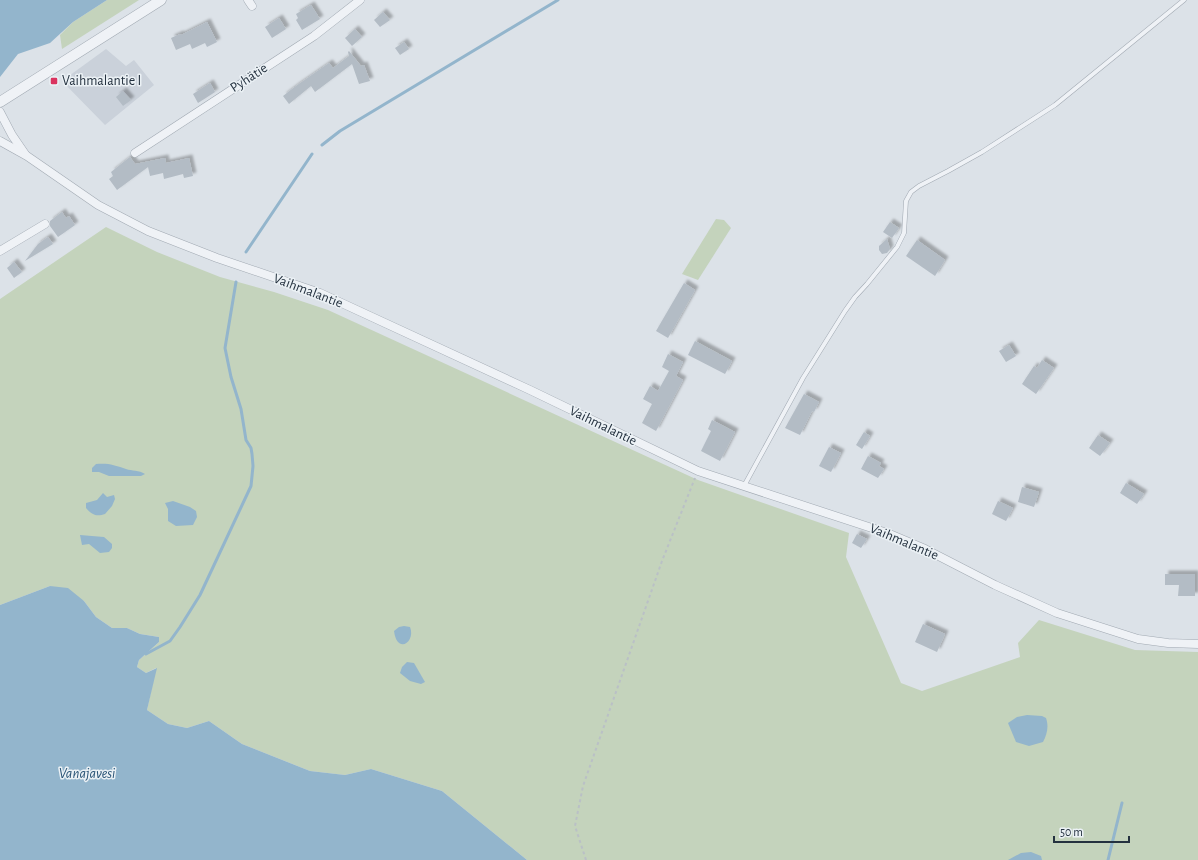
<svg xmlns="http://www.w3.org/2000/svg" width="1198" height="860" font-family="'Alegreya Sans',sans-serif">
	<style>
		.built { fill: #cad1da }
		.green { fill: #c4d3bc }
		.water { fill: #93b5cc }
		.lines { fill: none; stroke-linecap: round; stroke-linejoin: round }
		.stream { stroke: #93b5cc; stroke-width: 3 }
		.building { fill: #b3bcc5; filter: url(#shadow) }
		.service-casing { stroke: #a1a9b2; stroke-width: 5 }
		.minor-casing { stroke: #a1a9b2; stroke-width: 9 }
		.tertiary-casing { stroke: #a1a9b2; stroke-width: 11 }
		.path { stroke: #bac0c6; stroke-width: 2; stroke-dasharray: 3 3; stroke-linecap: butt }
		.service { stroke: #eff2f6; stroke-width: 4 }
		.minor { stroke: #eff2f6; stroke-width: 8 }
		.tertiary { stroke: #eff2f6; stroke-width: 10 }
		.poi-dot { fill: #da335f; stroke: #ebf1f5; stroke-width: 1.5 }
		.labels { text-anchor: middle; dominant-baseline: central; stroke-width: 3; stroke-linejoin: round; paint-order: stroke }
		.street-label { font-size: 14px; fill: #24313f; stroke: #ebf1f5 }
		.poi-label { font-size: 14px; fill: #24313f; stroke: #ebf1f5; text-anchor: start }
		.water-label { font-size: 15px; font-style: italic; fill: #2b5577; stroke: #ebf1f5 }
	</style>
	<defs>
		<filter id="shadow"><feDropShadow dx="3.5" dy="-3.5" stdDeviation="1" flood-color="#0004"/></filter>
	</defs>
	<rect width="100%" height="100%" fill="#dce2e8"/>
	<!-- built -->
	<polygon class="built" points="106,49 126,66 134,60 154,85 105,125 62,81"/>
	<!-- green -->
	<g class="green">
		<polygon points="107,0 139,0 62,49 60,35 73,22"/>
		<polygon points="716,219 724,220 731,228 698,280 682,274"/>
		<polygon points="106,227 157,252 220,277 274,292 328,310 698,480 849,533 846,557 901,683 922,691 1020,657 1018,643 1039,620 1135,650 1198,652 1198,860 527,860 442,791 371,769 345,775 310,771 242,744 209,721 187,728 168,724 147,710 156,668 146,673 137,667 139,660 159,642 159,637 140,634 127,628 112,628 96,617 84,601 50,586 0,605 0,299"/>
	</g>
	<!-- water -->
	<g class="water">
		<polygon points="0,0 107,0 73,22 50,43 18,54 0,77"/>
		<path d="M96,464C109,463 114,465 126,469C132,471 139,470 145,474L141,476H109L99,472H92V468Z"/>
		<path d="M103,493L107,497L114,495L115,499L112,506L105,514C97,517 92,515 86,508V503L97,500Z"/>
		<polygon points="173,501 190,507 196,511 197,517 193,525 176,526 168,521 168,509 165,503"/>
		<polygon points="80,535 104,537 112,544 112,548 109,552 100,553 89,544 82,545"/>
		<polygon points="50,586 68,588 84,601 96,617 112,628 127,628 140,634 159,637 159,642 139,660 137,667 146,673 157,668 147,710 168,724 187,728 209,721 242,744 310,771 345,775 371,769 442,791 527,860 0,860 0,605"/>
		<path d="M404,626L410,627C416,642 397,655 394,631L399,627Z"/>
		<polygon points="407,662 414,663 425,682 421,684 410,681 400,673 402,667"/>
		<path d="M1027,715L1042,716L1046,718C1049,727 1047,734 1043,742L1029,746L1016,742L1008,723L1017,717Z"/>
		<polygon points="1031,852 1041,856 1042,860 1008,860 1021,853"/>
	</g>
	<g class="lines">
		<!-- stream -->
		<g class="stream">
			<polyline points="322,145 340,131 558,0"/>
			<polyline points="246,252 312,154"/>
			<polyline points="146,654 170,641 180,627 200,595 251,486 253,466 252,454 251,448 246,440 241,409 231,377 225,348 236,282"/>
			<polyline points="1108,860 1122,803"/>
		</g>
	</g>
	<!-- building -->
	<g class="building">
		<polygon points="311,5 320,19 302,30 296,20 298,18 296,14"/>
		<polygon points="383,12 390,20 380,27 374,20"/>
		<polygon points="279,18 286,29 272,38 265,27"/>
		<polygon points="207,22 217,42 207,47 205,43 192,49 190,44 176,50 171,38 180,34 181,35"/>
		<polygon points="355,29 362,37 352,46 345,38"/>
		<polygon points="404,42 409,49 400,55 395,48"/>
		<polygon points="349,51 361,66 364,65 370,81 359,84 352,64 315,92 311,86 289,104 283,96 296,86 329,63 333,68 349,56 348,52"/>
		<polygon points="210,83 215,92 198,103 193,94"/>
		<polygon points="123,91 131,100 123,106 116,97"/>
		<polygon points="130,157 135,164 165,158 166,163 189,158 193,176 184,178 183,174 164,179 163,173 150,176 148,167 117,190 109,179 113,176 111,172"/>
		<polygon points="62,212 66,218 69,216 75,225 58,237 50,226 50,221"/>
		<polygon points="890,222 899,228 892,238 883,232"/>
		<polygon points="48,237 53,244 25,261 38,244"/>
		<polygon points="887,239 890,249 887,253 882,254 879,250 879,246"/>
		<polygon points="917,240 945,260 935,276 906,256"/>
		<polygon points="14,262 22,272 14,278 7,268"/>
		<polygon points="684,283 695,290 668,338 656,331"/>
		<polygon points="695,341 732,361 725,374 688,355"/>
		<polygon points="1009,345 1016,356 1006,362 999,351"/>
		<polygon points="668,354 683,362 676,376 683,380 656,431 642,423 652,404 643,399 650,386 658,391 669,371 662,367"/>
		<polygon points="1042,360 1054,368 1036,394 1022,384 1034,366 1037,368"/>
		<polygon points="804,394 819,402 814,412 812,411 800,435 785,428"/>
		<polygon points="712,420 735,432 720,461 701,451 711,431 708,429"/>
		<polygon points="864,432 870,436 862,449 856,445"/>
		<polygon points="1098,435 1110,443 1100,456 1089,448"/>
		<polygon points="829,447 841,453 831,472 819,466"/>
		<polygon points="868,456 881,463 879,466 884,469 878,478 861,469"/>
		<polygon points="1126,483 1144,494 1137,504 1120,493"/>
		<polygon points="1022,487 1039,492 1034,507 1018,502"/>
		<polygon points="998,501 1013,508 1006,521 992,514"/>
		<polygon points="857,534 867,539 861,548 852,543"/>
		<polygon points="1165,574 1195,574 1195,596 1178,596 1179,585 1165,585"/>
		<polygon points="923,624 945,634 937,652 915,642"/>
	</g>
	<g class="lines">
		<!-- service casing -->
		<g class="service-casing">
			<polyline id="service" points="744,486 803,378 845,311 855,297 867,284 897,247 904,233 906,201 911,192 919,186 948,171 982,152 1055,105 1184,0"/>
		</g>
		<!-- minor casing -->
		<g class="minor-casing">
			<g id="minor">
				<polyline points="248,0 252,6"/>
				<polyline points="0,112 12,135 25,154"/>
				<polyline points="0,141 27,156 98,205 148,231 217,258 320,293 530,390 698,471 887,533 925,549 995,585 1057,613 1138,639 1168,643 1198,644"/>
				<polyline points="135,153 314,36 360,0"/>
				<polyline points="0,251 45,224"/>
			</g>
		</g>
		<!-- tertiary casing -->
		<g class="tertiary-casing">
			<polyline id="tertiary" points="0,102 161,0"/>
		</g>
		<!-- path -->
		<polyline class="path" points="586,860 575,826 583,786 662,561 695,478"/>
		<!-- service -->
		<use href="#service" class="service"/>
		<!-- minor -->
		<use href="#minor" class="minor"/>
		<!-- tertiary -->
		<use href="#tertiary" class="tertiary"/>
	</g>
	<!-- markers -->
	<rect class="poi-dot" x="50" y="77" width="8" height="8" rx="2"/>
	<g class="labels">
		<!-- street labels -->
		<g class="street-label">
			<text transform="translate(249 78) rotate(-33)">Pyhätie</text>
			<text transform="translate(308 291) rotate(21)">Vaihmalantie</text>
			<text transform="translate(603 426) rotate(26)">Vaihmalantie</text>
			<text transform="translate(904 542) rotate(23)">Vaihmalantie</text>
		</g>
		<!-- poi labels -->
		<g class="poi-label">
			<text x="62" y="81">Vaihmalantie I</text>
		</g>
		<!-- water labels -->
		<g class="water-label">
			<text x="87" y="773">Vanajavesi</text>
		</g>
	</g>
	<!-- scale -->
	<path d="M1054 836v6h75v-6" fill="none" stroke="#24313f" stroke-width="2"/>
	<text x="1060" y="836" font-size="12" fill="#24313f" stroke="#ebf1f5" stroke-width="3" paint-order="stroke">50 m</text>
</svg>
